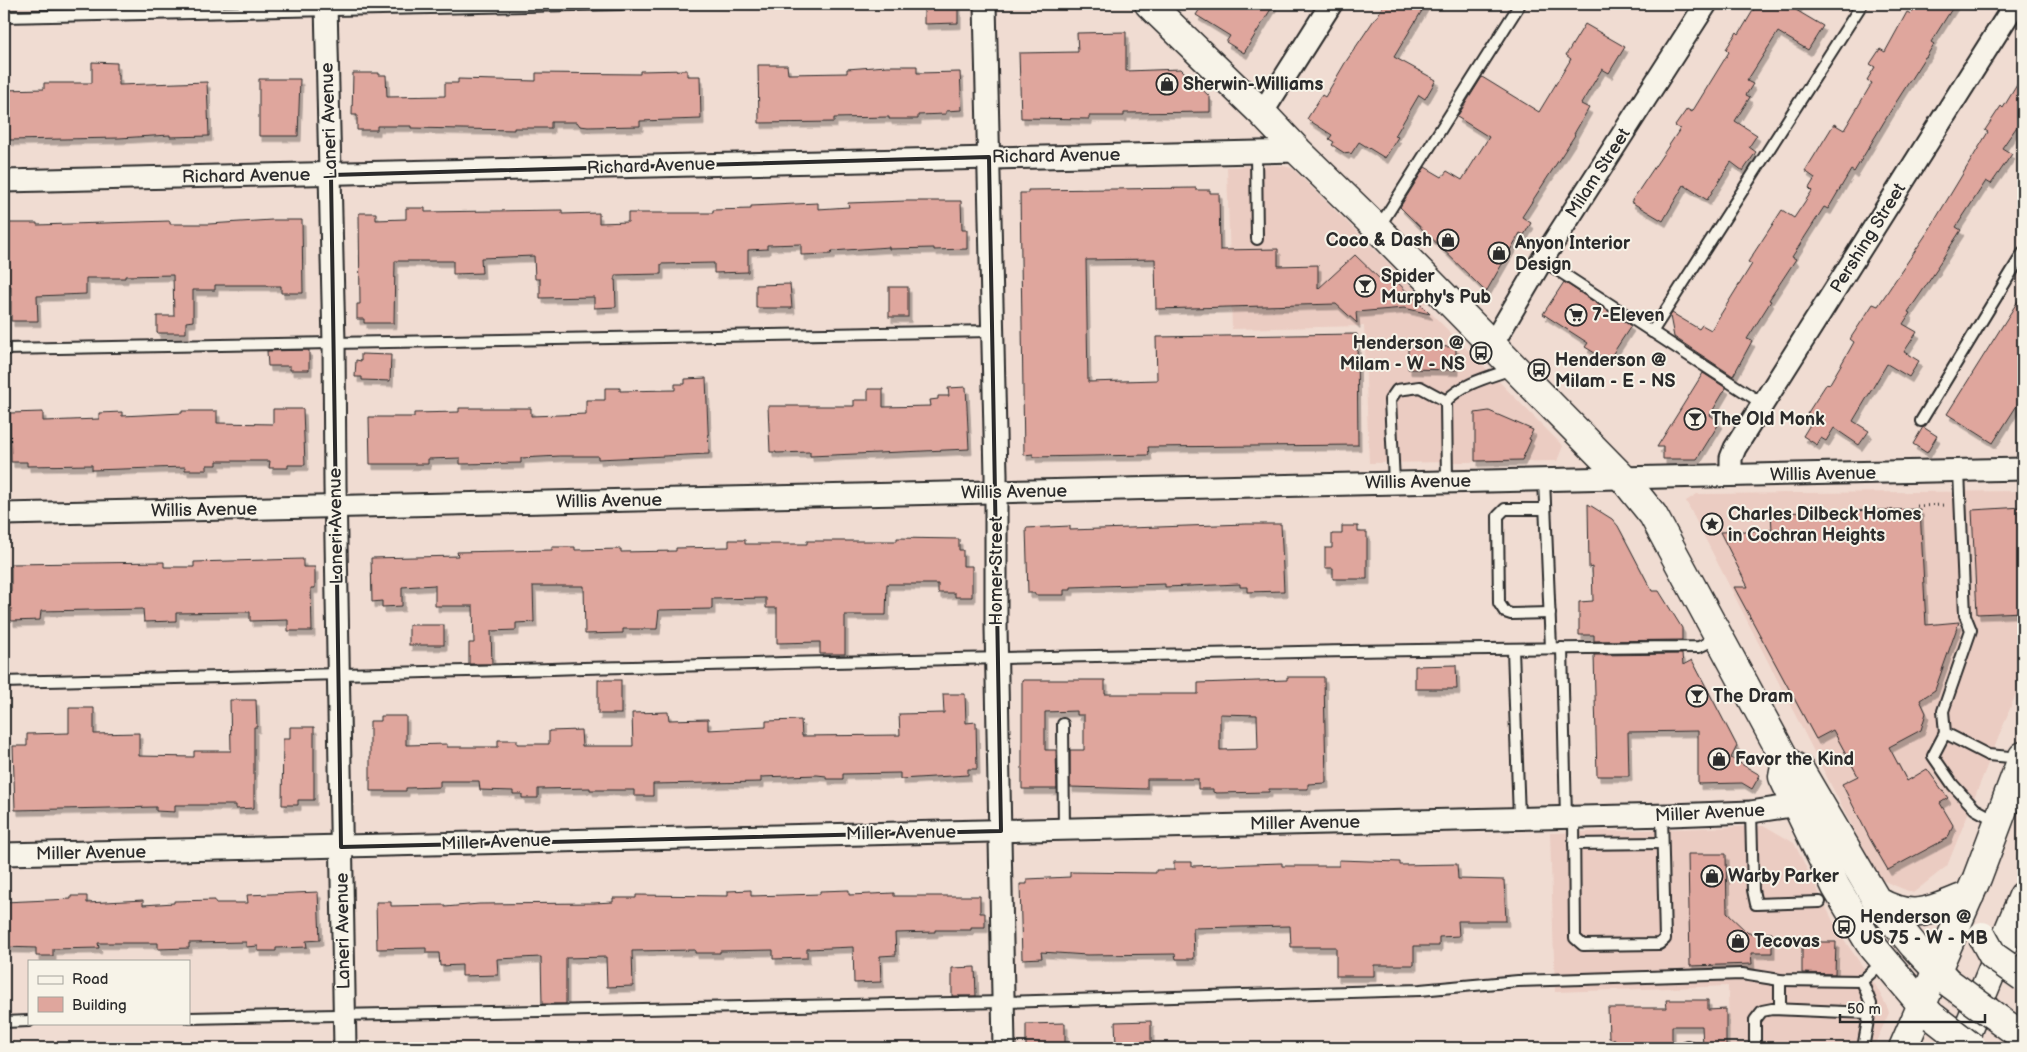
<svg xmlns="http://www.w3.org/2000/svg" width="2027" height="1052" font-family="'Balsamiq Sans',sans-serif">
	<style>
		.built { fill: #ebccc2 }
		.building { fill: #dfa69d; stroke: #2b2b2b; fill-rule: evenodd; filter: url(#shadow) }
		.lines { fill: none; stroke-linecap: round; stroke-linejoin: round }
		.lane-casing { stroke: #2b2b2b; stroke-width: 14 }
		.street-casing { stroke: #2b2b2b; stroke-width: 25 }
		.secondary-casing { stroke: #2b2b2b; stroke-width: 31 }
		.highway-casing { stroke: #2b2b2b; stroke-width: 31 }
		.path { stroke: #2b2b2b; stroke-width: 3; stroke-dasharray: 1 4; stroke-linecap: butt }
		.lane { stroke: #f7f3e8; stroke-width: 10 }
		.street { stroke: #f7f3e8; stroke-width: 21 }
		.secondary { stroke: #f7f3e8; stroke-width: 28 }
		.highway { stroke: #f7f3e8; stroke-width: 28 }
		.secondary-bridge-casing { stroke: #2b2b2b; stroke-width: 31; stroke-linecap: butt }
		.secondary-bridge { stroke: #f7f3e8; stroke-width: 28 }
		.marked { fill: none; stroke: #2b2b2b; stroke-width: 4; stroke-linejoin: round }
		.labels { text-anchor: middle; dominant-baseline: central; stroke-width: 4; stroke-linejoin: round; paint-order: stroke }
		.poi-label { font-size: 18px; font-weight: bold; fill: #2b2b2b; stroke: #f7f3e8; text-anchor: start }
		.street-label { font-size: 18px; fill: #2b2b2b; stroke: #f7f3e8 }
	</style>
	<defs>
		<filter id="shadow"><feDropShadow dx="3" dy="5.5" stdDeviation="0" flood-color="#0004"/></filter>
	</defs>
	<rect width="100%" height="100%" fill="#f0dcd2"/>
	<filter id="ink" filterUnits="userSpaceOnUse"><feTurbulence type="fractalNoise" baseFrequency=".02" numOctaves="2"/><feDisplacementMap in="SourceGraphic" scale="10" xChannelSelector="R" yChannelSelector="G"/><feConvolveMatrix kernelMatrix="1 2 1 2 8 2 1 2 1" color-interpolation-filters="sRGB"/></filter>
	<g filter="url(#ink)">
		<!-- built -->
		<g class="built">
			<polygon points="1278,165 1292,168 1428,302 1423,305 1563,446 1557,461 1369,463 1364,326 1232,329 1227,167"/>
			<polygon points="2023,491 2023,676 1947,866 1913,893 1879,879 1686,501 1697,494"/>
			<polygon points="1765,826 1794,843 1838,931 1876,986 1888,1009 1889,1013 1873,1048 1729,1048 1728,986 1555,992 1550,833"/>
		</g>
		<!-- building -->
		<g class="building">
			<polygon points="924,4 958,4 958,23 924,24"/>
			<polygon points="1203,4 1274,4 1244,53 1226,42 1230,36 1196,15"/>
			<polygon points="1384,4 1426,4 1394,57 1436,80 1425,99 1419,95 1395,136 1398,137 1385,158 1359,142 1351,154 1348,152 1346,154 1332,145 1334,142 1329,139 1332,135 1307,119 1322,95 1325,97 1345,63 1376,17 1377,17"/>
			<polygon points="1757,4 1800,4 1796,10 1823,26 1808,50 1778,32 1747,81 1753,84 1746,95 1750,97 1735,121 1757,135 1749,147 1756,152 1743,171 1731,162 1707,200 1684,185 1663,221 1631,202 1680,129 1675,126 1687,109 1692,112 1729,52 1726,49 1737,32 1739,34"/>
			<polygon points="1917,4 1955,4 1931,42 1934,44 1926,57 1925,57 1893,107 1854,172 1851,170 1828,209 1824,207 1792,257 1796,259 1769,300 1771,301 1747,339 1752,341 1733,376 1674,337 1670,316 1672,313 1699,329 1702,325 1711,330 1752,264 1748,262 1782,210 1794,218 1812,191 1809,188 1815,178 1805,171 1834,124 1844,130 1872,83 1867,80 1875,67 1870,64 1880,49 1885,52 1907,12 1911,14"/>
			<polygon points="1585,24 1625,47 1609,73 1602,69 1581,104 1589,108 1574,134 1575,135 1522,217 1531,223 1524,235 1520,233 1486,292 1400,207 1425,167 1442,177 1447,171 1462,180 1489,137 1457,117 1482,77 1539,112 1571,59 1566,55"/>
			<polygon points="1126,32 1126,71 1181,69 1210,97 1210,112 1124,113 1124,116 1089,116 1089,119 1021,118 1019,53 1078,52 1077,33"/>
			<polygon points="92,62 117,63 117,75 119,75 119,85 207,82 209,136 170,137 170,135 119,138 9,140 9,135 4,135 4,90 44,89 44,83 92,83"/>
			<polygon points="758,65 787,65 788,74 847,73 847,69 887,66 917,66 917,73 960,72 962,110 946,111 946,114 918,115 918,119 889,119 889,117 834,118 834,122 759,123"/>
			<polygon points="687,70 687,76 700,76 701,119 640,121 640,126 588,127 580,126 577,122 551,122 551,128 514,128 514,130 411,128 411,126 377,126 377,130 357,130 357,115 352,115 353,73 379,73 379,75 386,75 387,97 445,96 445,83 458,83 458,79 536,81 536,73 640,74 640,71"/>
			<polygon points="2023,75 2023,118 2002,148 2012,154 1991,184 1986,181 1956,227 1961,230 1937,267 1938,268 1908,312 1910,313 1903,324 1917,332 1904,352 1919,361 1909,377 1887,364 1853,421 1869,431 1859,445 1834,428 1826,441 1821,438 1817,445 1803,436 1814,418 1807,414 1827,383 1829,385 1849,351 1854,342 1850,339 1873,304 1878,306 1929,230 1988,132 1985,130 2001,106 2003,108"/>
			<polygon points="259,79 300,79 298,136 259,136"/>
			<polygon points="1196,188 1196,190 1210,190 1210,193 1219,193 1220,250 1278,249 1278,266 1318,265 1318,289 1355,255 1381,280 1388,273 1430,314 1404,308 1356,312 1357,323 1336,304 1156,309 1155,259 1086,260 1088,382 1157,380 1156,337 1357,334 1358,445 1148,447 1149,455 1033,457 1033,454 1024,455 1020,193 1028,193 1028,190"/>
			<polygon points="906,201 961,201 962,230 967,230 967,249 934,250 934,248 889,249 889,247 832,251 831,254 801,255 801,244 767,245 767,249 748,250 748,272 714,273 714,263 661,264 661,274 615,275 616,307 594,308 594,297 540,298 540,279 535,279 534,256 481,258 482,273 453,274 453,261 395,261 394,323 364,323 364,319 357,319 357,304 360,304 359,213 376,213 376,220 406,219 406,208 425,208 425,212 562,210 562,214 599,213 599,223 628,222 628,213 713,213 713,210 751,209 751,206 818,203 818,209 849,207 848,203"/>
			<polygon points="272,220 302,220 303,293 281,293 281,286 267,286 267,285 215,285 215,290 193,290 193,321 186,322 186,333 157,333 157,316 174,316 173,275 125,276 125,278 86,278 86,294 37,296 38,321 11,321 11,286 6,286 6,278 4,278 4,223 37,223 37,225 170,221 170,224 209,224"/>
			<polygon points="1564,282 1631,326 1608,361 1585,347 1588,343 1543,314"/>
			<polygon points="790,284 792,308 756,308 756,285"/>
			<rect x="889" y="287" width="19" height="30"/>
			<polygon points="2023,293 2023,396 1993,443 1947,414"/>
			<polygon points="1408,346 1456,347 1456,370 1408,369"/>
			<polygon points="309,350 309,370 290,370 290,366 268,366 267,351"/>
			<polygon points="361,354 391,355 390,381 362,380 362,377 355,377 356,360 361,361"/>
			<polygon points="1703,373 1726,388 1710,415 1720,422 1697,459 1663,459 1663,447 1657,447"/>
			<polygon points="706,378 709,454 598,459 598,456 560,456 521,458 521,463 460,464 460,458 428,459 428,464 370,464 369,417 414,417 414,413 459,412 459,408 531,408 531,416 586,414 586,400 605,400 605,388 620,388 620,391 675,390 675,384 685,384 685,379"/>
			<polygon points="966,387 969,449 810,456 810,452 776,453 776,452 770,452 768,406 854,406 854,400 868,400 868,389 883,389 883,407 931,406 930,400 938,399 938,396 949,396 948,388"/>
			<polygon points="273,409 303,409 305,465 288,465 288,468 269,468 270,461 217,461 217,465 207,465 207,470 185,470 185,467 92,470 92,465 27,466 27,462 11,462 10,413 43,412 43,421 99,419 99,413 122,412 122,416 182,413 182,411 217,411 217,423 273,424"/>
			<polygon points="1489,411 1533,430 1529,439 1531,440 1522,460 1475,461 1475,413"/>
			<polygon points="1923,427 1937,436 1927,453 1913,444"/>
			<polygon points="1588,504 1612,519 1618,526 1652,591 1659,591 1682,628 1682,640 1594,641 1594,635 1579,635 1579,602 1593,601 1592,567 1589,568"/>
			<polygon points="2023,507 2023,612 1977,614 1972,510"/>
			<polygon points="1920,509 1926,625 1959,622 1935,690 1920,700 1926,713 1921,730 1889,747 1907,781 1927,769 1948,798 1940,803 1953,825 1948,838 1888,870 1870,839 1842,784 1858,776 1833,730 1816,739 1734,587 1748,587 1720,532 1772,530 1771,513"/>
			<polygon points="1246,524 1281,524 1284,591 1247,592 1247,587 1240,587 1240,584 1165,587 1165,584 1071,587 1071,590 1064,590 1064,595 1035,595 1035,593 1028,593 1026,528 1070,526 1070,530"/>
			<polygon points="1342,526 1358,526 1358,532 1367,532 1367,579 1333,579 1333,568 1325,568 1325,548 1332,548 1332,534 1342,534"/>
			<polygon points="897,538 959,539 959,550 963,550 963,566 972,566 972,597 955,597 955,593 938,593 938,584 887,584 886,615 845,615 845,654 820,654 820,642 777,643 777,608 766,608 766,598 712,599 712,609 659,610 657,629 623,629 623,633 585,634 584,586 533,586 534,622 516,623 516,630 491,631 492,664 469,664 469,643 474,643 473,606 435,606 435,585 402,587 402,606 382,607 382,601 372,602 371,558 458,556 457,552 552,550 552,547 575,547 575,550 621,549 621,552 676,551 676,548 729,547 729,540 745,540 745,544 807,544 807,541 897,541"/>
			<polygon points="303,559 303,567 315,567 315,588 311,588 312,631 288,631 288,620 250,621 250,612 176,613 176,621 144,622 143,609 41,611 40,620 11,621 11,608 8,608 8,592 11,592 11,564 164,562 164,567 194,567 194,562"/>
			<rect x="409" y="625" width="35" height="20"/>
			<polygon points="1682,654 1683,665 1692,660 1737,746 1731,758 1760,775 1752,789 1742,783 1698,784 1698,731 1628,732 1629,776 1597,776 1594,655"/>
			<polygon points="1456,665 1457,689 1415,689 1415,666"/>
			<path d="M1287,677H1324L1326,783L1308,784V789H1269V792L1216,793L1213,792V789H1198V779H1147V789L1070,787V750H1084V715H1077V711L1045,712V750H1056L1057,789H1022V680H1105V694H1198V683L1287,680ZM1220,714L1257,715L1258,749L1220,750Z"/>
			<rect x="598" y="680" width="23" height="34"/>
			<polygon points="943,694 965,694 966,723 976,722 977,769 968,769 968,775 900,779 900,773 843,774 843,779 826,779 826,776 817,775 761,777 761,782 653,784 653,796 634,796 634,790 590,790 590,788 538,789 538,798 522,798 522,794 513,794 513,791 480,790 479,781 440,781 440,787 406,788 406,791 370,791 370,721 381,721 381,716 406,716 406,745 447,744 447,747 498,747 498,740 517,740 517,744 549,744 549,731 581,730 582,746 633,746 632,713 668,712 669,720 708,719 708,730 766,727 766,721 801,720 802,736 900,735 899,714 944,713"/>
			<polygon points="230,700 256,700 257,727 254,727 254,808 236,809 236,805 175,805 175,812 156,811 156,807 15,810 13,746 27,746 27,734 69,733 69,708 94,708 94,734 139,733 139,756 194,757 194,751 231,751"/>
			<polygon points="290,727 314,727 314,800 298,800 298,805 282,805 283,739 290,739"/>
			<polygon points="1688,854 1726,854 1727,913 1748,933 1772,933 1772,953 1751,953 1752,964 1690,966"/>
			<polygon points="1339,860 1400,862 1400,865 1457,864 1458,879 1504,880 1506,921 1458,921 1459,936 1439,937 1439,946 1414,946 1414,965 1374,965 1374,976 1336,976 1336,947 1291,947 1290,926 1193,928 1194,959 1176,959 1175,954 1087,955 1041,952 1042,958 1022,959 1020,884 1027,884 1027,879 1070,877 1070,872 1156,873 1156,870 1174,870 1174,862 1192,862 1192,866 1282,863 1282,866 1339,866"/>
			<polygon points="751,890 751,896 820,894 820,891 849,890 849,895 894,893 894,896 980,896 980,913 985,913 985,927 971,927 971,930 935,930 935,932 895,933 896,955 880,956 881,982 854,983 853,947 807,949 807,958 773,959 773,950 720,951 720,953 695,953 695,950 632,951 633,986 607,987 606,957 566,958 566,1004 542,1004 541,957 497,959 498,975 462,976 462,965 440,966 439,953 426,953 426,948 377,949 376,902 391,902 391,906 445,905 445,907 479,904 594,903 613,902 613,898 636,898 636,895 728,896 728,891"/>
			<polygon points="318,892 320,940 306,941 307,947 276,948 276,951 258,951 258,946 246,947 246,942 189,943 189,948 158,949 158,943 98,943 99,948 53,949 53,956 36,956 36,948 4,947 4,902 71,899 71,896 87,896 87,903 143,900 143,905 174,903 174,901 215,900 215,903 248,903 247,895"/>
			<polygon points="1802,942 1836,942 1835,974 1802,973"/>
			<polygon points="975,967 976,996 952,996 952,968"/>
			<polygon points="1666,1000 1708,1000 1708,1010 1726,1009 1726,1048 1703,1048 1702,1026 1672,1026 1672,1048 1615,1048 1615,1039 1609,1038 1608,1008 1667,1008"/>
			<polygon points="1151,1021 1151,1044 1116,1045 1115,1022"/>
			<polygon points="1065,1023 1065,1047 1026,1047 1026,1024"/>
		</g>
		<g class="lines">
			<!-- lane casing -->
			<g class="lane-casing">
				<g id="lane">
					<polyline points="4,17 622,4"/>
					<polyline points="1256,152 1257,239"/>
					<polyline points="1379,227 1520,4"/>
					<polyline points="1542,260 1763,404"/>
					<polyline points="1652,332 1862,4"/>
					<polyline points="4,349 992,331"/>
					<polyline points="1921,421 2023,253"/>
					<polyline points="1959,471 1965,615 1971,630 1943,711 1945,733 1988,755 2021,758"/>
					<polyline points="1544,479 1551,648"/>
					<path d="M1447,481L1446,401C1463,383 1489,377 1512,369"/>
					<polyline points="1394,482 1390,400 1397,390 1420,387 1446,401"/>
					<polyline points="1545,509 1505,509 1498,516 1499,603 1505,612 1511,614 1550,613"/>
					<polyline points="1562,648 1566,818"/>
					<polyline points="1513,649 1519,818"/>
					<path d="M4,682C569,670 1134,651 1699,647L1718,638"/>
					<polyline points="1063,724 1064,830"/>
					<polyline points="1945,733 1933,756 1953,785 1975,809 1997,821"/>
					<polyline points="1751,812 1753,890 1756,904 1820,902"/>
					<polyline points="1574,817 1575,938 1583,945 1659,944 1665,939 1662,815"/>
					<polyline points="1574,844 1662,843"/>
					<polyline points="1862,981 1871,1004 1863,1048"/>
					<polyline points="1780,1009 1780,980"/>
					<polyline points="189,1018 1004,1002 1420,990 1518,981 1742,974 1780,980 1862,981 1884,961"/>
					<polyline points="4,1022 29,1021"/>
					<polyline points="1687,1046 1687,1048"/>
					<polyline points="1755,1048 1755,1020 1762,1011 1772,1009 1869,1013"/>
				</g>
			</g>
			<!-- street casing -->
			<g class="street-casing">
				<g id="street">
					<polyline points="326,4 334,343 335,485 345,1048"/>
					<polyline points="985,4 996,475 996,627 1004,1048"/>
					<polyline points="1262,113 1331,4"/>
					<path d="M4,181C435,173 867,159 1298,151"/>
					<polyline points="1492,345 1542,260 1706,4"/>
					<polyline points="1731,475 1731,458 1735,448 2015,4"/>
					<polyline points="4,514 2023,469"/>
					<polyline points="4,854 1670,815 1751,812 1797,805"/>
				</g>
			</g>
			<!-- secondary casing -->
			<g class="secondary-casing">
				<g id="secondary">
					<polyline points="1149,4 1262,113 1298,151 1378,229 1623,478 1653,515 1786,761 1800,770 1877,901 1914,946 1948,982"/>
					<polyline points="1786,761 1783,777 1836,887 1869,942 1932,1017"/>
					<path d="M1877,901C1915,923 1933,909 1970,895"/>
					<polyline points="1903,1048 1977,878 2023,756"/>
				</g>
			</g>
			<!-- highway casing -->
			<g class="highway-casing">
				<polyline id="highway" points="1960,1048 2023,896"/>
			</g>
			<!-- path -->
			<polyline class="path" points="1917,506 1946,505"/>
			<!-- lane -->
			<use href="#lane" class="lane"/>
			<!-- street -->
			<use href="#street" class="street"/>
			<!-- secondary -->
			<use href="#secondary" class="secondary"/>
			<!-- highway -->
			<use href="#highway" class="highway"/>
			<!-- secondary-bridge casing -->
			<g class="secondary-bridge-casing">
				<g id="secondary-bridge">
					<polyline points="1982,936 1993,956 2023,977"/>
					<polyline points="1948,982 2023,1037"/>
					<polyline points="1933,1017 1973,1048"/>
				</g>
			</g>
			<!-- secondary-bridge -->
			<use href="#secondary-bridge" class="secondary-bridge"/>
		</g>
	</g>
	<!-- marked area -->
	<path class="marked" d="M989,157L1001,831L341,847L331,175Z"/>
	<!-- icons -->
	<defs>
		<g id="shop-ring" transform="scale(1.125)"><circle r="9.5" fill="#f7f3e8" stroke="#2b2b2b" stroke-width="1.5"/><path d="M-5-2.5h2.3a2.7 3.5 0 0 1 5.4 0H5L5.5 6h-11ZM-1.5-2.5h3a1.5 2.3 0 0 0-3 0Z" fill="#2b2b2b"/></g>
		<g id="bar-ring" transform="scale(1.125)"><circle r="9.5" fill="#f7f3e8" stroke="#2b2b2b" stroke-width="1.5"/><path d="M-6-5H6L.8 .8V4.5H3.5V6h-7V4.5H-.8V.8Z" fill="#2b2b2b"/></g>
		<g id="supermarket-ring" transform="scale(1.125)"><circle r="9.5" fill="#f7f3e8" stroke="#2b2b2b" stroke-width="1.5"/><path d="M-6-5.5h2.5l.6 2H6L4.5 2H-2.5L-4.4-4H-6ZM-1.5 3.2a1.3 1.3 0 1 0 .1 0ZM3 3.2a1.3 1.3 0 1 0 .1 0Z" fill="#2b2b2b"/></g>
		<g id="bus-ring" transform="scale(1.125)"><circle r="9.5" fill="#f7f3e8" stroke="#2b2b2b" stroke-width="1.5"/><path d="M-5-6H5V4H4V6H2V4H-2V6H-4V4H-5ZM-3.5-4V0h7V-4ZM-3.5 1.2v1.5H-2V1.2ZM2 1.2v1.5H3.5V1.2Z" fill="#2b2b2b"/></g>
		<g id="sight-ring" transform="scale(1.125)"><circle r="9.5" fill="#f7f3e8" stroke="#2b2b2b" stroke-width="1.5"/><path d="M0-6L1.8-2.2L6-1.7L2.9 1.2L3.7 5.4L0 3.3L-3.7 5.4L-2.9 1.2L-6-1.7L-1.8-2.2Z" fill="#2b2b2b"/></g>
	</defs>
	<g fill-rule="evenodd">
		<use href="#shop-ring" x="1167" y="84"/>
		<use href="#shop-ring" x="1448" y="240"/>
		<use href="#shop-ring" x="1499" y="253"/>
		<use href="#bar-ring" x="1365" y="286"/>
		<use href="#supermarket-ring" x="1576" y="315"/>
		<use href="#bus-ring" x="1481" y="353"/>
		<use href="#bus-ring" x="1539" y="370"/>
		<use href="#bar-ring" x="1695" y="419"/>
		<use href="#sight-ring" x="1712" y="524"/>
		<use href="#bar-ring" x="1697" y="696"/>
		<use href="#shop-ring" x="1719" y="759"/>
		<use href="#shop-ring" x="1712" y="876"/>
		<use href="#bus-ring" x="1844" y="927"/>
		<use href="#shop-ring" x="1738" y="941"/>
	</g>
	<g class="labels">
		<!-- poi labels -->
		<g class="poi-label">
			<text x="1183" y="84">Sherwin-Williams</text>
			<text x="1432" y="240" text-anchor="end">Coco &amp; Dash</text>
			<text x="1515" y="243">Anyon Interior<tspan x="1515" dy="21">Design</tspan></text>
			<text x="1381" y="276">Spider<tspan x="1381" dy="21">Murphy's Pub</tspan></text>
			<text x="1592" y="315">7-Eleven</text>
			<text x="1465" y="343" text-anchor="end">Henderson @<tspan x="1465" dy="21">Milam - W - NS</tspan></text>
			<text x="1555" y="360">Henderson @<tspan x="1555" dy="21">Milam - E - NS</tspan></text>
			<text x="1711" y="419">The Old Monk</text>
			<text x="1728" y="514">Charles Dilbeck Homes<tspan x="1728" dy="21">in Cochran Heights</tspan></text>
			<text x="1713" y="696">The Dram</text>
			<text x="1735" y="759">Favor the Kind</text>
			<text x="1728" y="876">Warby Parker</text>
			<text x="1860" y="917">Henderson @<tspan x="1860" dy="21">US 75 - W - MB</tspan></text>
			<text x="1754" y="941">Tecovas</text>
		</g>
		<!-- street labels -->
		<g class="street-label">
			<text transform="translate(329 121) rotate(-92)">Laneri Avenue</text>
			<text transform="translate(1056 156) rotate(-1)">Richard Avenue</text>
			<text transform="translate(651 166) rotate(-2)">Richard Avenue</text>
			<text transform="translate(1598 173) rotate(-57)">Milam Street</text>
			<text transform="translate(246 176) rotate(-1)">Richard Avenue</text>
			<text transform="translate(1868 238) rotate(-58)">Pershing Street</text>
			<text transform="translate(1823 474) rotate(-1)">Willis Avenue</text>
			<text transform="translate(1418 482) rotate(-1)">Willis Avenue</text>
			<text transform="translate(1014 492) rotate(-1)">Willis Avenue</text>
			<text transform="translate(609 501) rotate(-1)">Willis Avenue</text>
			<text transform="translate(204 510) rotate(-1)">Willis Avenue</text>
			<text transform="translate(336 526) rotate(-91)">Laneri Avenue</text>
			<text transform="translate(996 571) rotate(-90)">Homer Street</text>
			<text transform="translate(1710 813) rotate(-3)">Miller Avenue</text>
			<text transform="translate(1305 823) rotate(-1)">Miller Avenue</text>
			<text transform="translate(901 833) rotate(-1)">Miller Avenue</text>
			<text transform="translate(496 842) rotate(-2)">Miller Avenue</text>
			<text transform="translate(91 853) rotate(-1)">Miller Avenue</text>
			<text transform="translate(343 931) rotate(-91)">Laneri Avenue</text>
		</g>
	</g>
	<!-- margin -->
	<rect width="2027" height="1052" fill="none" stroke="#f7f3e8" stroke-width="20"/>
	<rect x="10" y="10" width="2007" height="1032" fill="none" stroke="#2b2b2b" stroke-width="2" filter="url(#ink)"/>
	<!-- legend -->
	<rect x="28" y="960" width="162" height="65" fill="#f7f3e8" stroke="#a5a39c"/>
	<rect x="38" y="976" width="25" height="8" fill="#f7f3e8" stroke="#a5a39c"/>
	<text x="72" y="984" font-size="15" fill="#2b2b2b">Road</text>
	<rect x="38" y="997" width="25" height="15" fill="#dfa69d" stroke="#a5a39c"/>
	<text x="72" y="1010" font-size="15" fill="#2b2b2b">Building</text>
	<!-- scale -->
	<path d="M1840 1014v8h145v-8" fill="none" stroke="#2b2b2b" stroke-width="2.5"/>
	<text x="1847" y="1014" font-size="15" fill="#2b2b2b" stroke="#f7f3e8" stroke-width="4" paint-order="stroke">50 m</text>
</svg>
